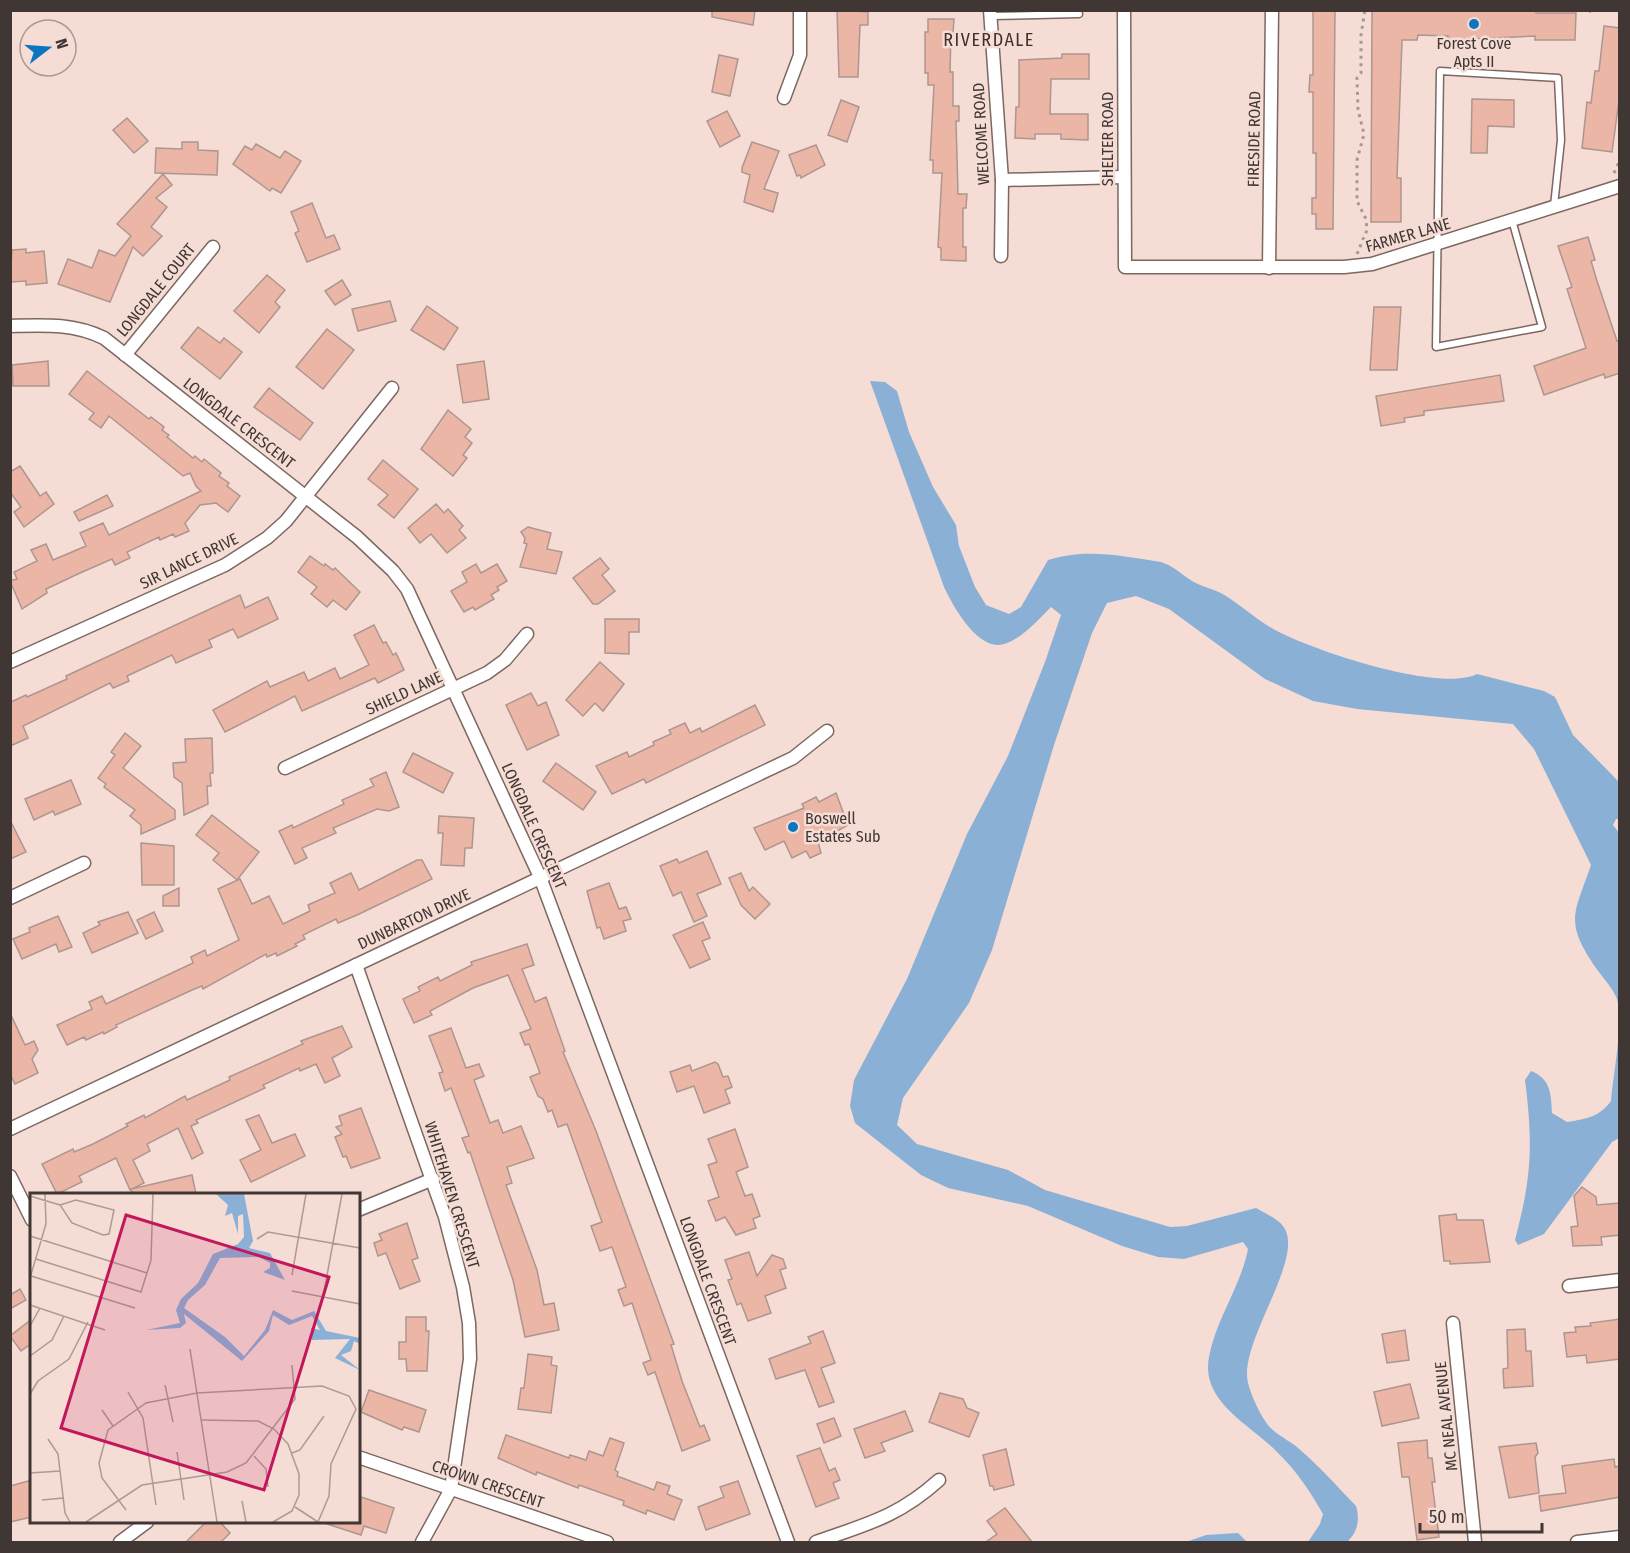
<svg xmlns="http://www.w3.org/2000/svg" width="1630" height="1553" font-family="'Fira Sans Condensed',sans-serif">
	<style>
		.water { fill: #8bb0d5 }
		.building { fill: #ecb6a6; stroke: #ad968f; stroke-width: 1.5 }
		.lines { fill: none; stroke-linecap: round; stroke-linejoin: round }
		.lane-casing { stroke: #7c6761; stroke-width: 9 }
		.street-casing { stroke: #7c6761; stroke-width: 15 }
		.path { stroke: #aa9792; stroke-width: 3; stroke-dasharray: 3 4.5; stroke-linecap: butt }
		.lane { stroke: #fff; stroke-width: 6 }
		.street { stroke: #fff; stroke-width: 12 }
		.poi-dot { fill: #0d75c0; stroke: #f5dcd5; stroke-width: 2 }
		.labels { text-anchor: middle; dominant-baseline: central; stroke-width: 5; stroke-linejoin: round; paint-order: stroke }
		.poi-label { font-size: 16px; fill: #403633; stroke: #f5dcd5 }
		.street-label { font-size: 16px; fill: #403633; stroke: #f5dcd5 }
		.neighbourhood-label { font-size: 18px; letter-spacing: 1.5px; fill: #412f2a; stroke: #f5dcd5 }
		.inset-road { fill: none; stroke: #ad9a94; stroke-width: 1.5 }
		.view { fill: #c2185b; fill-opacity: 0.15; stroke: #c2185b; stroke-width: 3 }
		.inset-edge { fill: none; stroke: #403633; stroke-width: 3 }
	</style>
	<rect width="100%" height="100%" fill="#f5dcd5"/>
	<!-- water -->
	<g class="water">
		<path d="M870,381L885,382L897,391L909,432L933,487L956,525L959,546L975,587L986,605L1009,614L1021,607L1048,560C1088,548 1120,556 1161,562C1174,566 1181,574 1192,581C1202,587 1215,589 1226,596C1242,606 1257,620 1275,630C1312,650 1439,693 1477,674L1544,691L1555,697L1573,735L1619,782V819H1616L1613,825L1620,834L1619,1138L1612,1142L1544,1234L1518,1245L1515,1240C1532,1176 1533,1144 1525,1080L1531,1071C1551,1079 1551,1094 1552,1113L1567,1122C1585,1119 1600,1117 1611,1101C1613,1075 1624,1022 1617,999C1613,988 1602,977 1596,968C1564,921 1574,915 1591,865L1534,749L1513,724L1357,709L1313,701L1265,679L1169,609L1136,596L1107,603L1092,633L1054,745L992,950L969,1003L903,1098L897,1125L917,1144L1008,1170L1045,1190L1170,1227L1187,1226L1256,1208C1264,1213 1277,1218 1283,1226C1307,1257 1238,1342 1248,1383C1251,1395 1260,1415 1268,1425C1275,1434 1288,1440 1297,1447C1318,1465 1337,1486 1356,1506C1360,1519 1358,1532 1347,1542H1308L1320,1524L1323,1514C1310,1491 1296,1470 1277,1452C1251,1425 1200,1402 1209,1357C1216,1319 1241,1286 1248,1249L1243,1242L1184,1259L1158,1257L1122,1246L1028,1206L948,1188L921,1175L855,1123L850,1106L854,1080L907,979L967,834L1008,756L1045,662L1061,615L1051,607C1038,620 1023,638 1004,644C978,652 953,606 944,587Z"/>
		<polygon points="1238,1533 1247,1542 1186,1542 1206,1535"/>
	</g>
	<!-- building -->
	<g class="building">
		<polygon points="712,10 755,10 753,25 712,17"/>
		<polygon points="837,10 868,12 868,25 860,25 858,77 839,77"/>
		<polygon points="1313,10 1335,10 1333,229 1316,229 1316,214 1312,214 1312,198 1316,198 1316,153 1313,153 1313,92 1309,92 1310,75 1313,75"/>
		<polygon points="1372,10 1536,10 1536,13 1576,13 1575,40 1535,40 1535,36 1448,40 1448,36 1418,35 1417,40 1402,40 1397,178 1401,178 1401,222 1371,222"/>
		<polygon points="928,19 954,19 953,33 951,33 950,72 953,72 953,106 959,106 959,121 956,121 958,194 967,194 966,208 963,208 963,247 966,247 966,261 941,260 941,248 938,247 942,173 933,173 933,160 930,160 934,85 928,85 928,73 925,73 925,32 928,32"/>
		<polygon points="1604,26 1620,28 1620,93 1612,152 1582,148 1587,102 1591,103 1595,71 1599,71"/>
		<polygon points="1062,54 1089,54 1089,79 1051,79 1050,114 1088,114 1088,140 1061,139 1061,134 1035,134 1035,139 1015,138 1016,107 1019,107 1019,60 1062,58"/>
		<polygon points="719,55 738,59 730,96 712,92"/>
		<polygon points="1472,99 1514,100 1514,127 1488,126 1487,153 1471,153"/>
		<polygon points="841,100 859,107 847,142 828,135"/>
		<polygon points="727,111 740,136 720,147 707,121"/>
		<polygon points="127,118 148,141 134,153 113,130"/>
		<polygon points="182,142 198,142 198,150 218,151 217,175 155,173 156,148 182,149"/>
		<polygon points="752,142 779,151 764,189 778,193 773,212 744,202 750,175 742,172 742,168"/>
		<polygon points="256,144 280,158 285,151 301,161 281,193 272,188 270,191 233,164 245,146 252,150"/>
		<polygon points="816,145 825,165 801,178 800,175 797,176 789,155"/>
		<polygon points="163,174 172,185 156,198 167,207 151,227 162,236 143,256 133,247 110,302 58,284 68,259 92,268 99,250 115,256 131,236 117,224"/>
		<polygon points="312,203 326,238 334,235 340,249 307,262 295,233 299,231 291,212"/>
		<polygon points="1588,237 1595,260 1591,261 1597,281 1617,341 1620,340 1620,373 1605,378 1604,374 1544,395 1534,366 1586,348 1567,289 1572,287 1558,246"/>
		<polygon points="26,249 26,253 44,251 47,283 26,285 26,281 10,282 12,250"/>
		<polygon points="267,275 285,290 275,302 280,307 259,333 234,311"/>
		<polygon points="342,280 351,295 335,305 325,291"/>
		<polygon points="390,301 396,321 358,331 352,309"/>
		<polygon points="427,306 458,328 444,350 411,330"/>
		<polygon points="1374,307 1401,307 1397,370 1370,370"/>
		<polygon points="198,327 220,343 224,338 242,352 220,379 181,348"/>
		<polygon points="327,329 354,350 323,389 296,367"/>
		<polygon points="48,361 49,386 13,386 12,365"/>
		<polygon points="484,361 489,399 463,403 457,365"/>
		<polygon points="87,371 149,419 151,417 164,427 162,430 169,435 167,437 193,458 195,456 202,462 204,459 221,473 219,476 229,483 227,486 240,496 228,512 216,503 200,505 185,523 189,531 175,537 173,534 160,540 159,537 127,552 130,558 115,565 112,559 80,573 46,589 47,593 22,609 10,581 17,579 14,572 37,561 31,550 46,544 53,560 86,546 80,533 103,523 109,535 201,491 196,486 190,473 183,476 109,416 101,428 89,419 94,413 69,394"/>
		<polygon points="1500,375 1504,401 1424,411 1424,415 1404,418 1405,422 1381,426 1376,396"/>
		<polygon points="269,388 313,423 300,440 254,407"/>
		<polygon points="448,410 471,429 465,437 472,443 463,455 467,458 453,476 421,449"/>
		<polygon points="383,460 418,489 394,518 378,505 388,495 368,479"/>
		<polygon points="20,466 40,496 46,492 54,504 24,527 14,512 21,507 10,492 10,472"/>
		<polygon points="107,495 113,506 79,521 74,512"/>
		<polygon points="436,504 444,513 448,509 463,526 459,530 466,538 447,553 431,534 420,543 408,528"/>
		<polygon points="528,527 551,533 547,549 562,552 556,574 520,567 527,544 524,543 525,538 521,532"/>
		<polygon points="310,556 324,566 325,564 333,570 335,568 360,592 346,610 333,600 327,607 311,594 317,587 298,572"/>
		<polygon points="600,558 609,569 602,575 615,591 598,604 593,604 573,578"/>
		<polygon points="476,564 481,573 497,564 507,581 497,587 499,590 491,595 494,599 475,610 473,607 464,612 451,591 467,582 462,572"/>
		<polygon points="240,595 245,608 268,597 278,619 238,638 233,629 209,640 212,647 176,663 172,655 127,676 129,681 113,688 110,683 23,726 28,738 10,746 10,700 11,702 26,695 27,697 67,679 66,676"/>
		<polygon points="605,619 639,619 639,632 629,632 629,654 605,653"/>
		<polygon points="374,625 383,643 386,642 393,655 396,653 404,670 378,683 375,678 368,681 302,711 295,696 225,732 213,710 267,681 270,687 304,672 308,681 335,668 340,679 369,665 354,635"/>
		<polygon points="600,662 624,684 603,711 595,703 583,716 566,700"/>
		<polygon points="531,693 538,706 546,702 559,735 527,750 506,705"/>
		<polygon points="755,705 765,725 646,783 644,779 612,794 596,766 627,752 629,757 654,745 653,742 671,734 669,730 685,723 690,733 700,728 702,732"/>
		<polygon points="125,733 141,746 123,768 175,810 175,819 141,834 141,825 130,816 135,810 104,787 106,784 98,778 115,755 111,752"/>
		<polygon points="212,738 213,773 210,773 211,786 207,786 208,804 184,815 182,783 174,777 173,763 186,762 185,739"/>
		<polygon points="413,753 453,773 443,793 403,772"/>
		<polygon points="556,763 596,792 583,810 543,781"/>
		<polygon points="386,772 399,807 389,811 377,809 333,828 336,833 302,848 307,858 295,864 279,831 292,825 293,828 344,804 342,800 374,786 370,779"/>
		<polygon points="71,780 81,804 55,815 53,811 34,820 25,799"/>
		<polygon points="836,793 848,825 818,842 821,853 810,858 806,851 792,858 784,841 765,850 754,828 804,808 802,804 816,797 819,802"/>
		<polygon points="212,815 259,852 237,880 213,860 219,853 196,835"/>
		<polygon points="439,816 474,818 472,848 465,848 464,866 441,865 443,833 438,833"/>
		<polygon points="10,820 26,852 10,859"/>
		<polygon points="141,843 174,846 174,885 142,885"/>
		<polygon points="707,851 721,884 697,894 707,916 694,922 681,892 673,896 660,866 677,859 679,863"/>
		<polygon points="417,860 422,860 432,879 357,915 338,923 336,919 303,935 305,939 295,944 297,946 277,956 276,953 267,957 266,954 203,989 202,986 192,990 116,1025 117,1027 104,1034 103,1032 86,1040 84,1037 67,1045 57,1025 92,1009 89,1002 102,996 106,1004 193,963 191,957 205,950 207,956 239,940 218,889 240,879 252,904 269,896 283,924 310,911 308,905 335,893 330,883 351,873 359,890"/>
		<polygon points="741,873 749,891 753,887 770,904 755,919 741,905 729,878"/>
		<polygon points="609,883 619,909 626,907 631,919 623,921 626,931 604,939 600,927 597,928 587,891"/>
		<polygon points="179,888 179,906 163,906 163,896"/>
		<polygon points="128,912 138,933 92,953 83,933 100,925 98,922"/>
		<polygon points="154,912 163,931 146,939 137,920"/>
		<polygon points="58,916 72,947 59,952 56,944 22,959 13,939 30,932 29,928"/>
		<polygon points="703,922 710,938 702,941 710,959 690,968 673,935"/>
		<polygon points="527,944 534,965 522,969 535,1002 546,997 565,1051 563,1052 596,1131 674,1344 671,1345 682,1381 700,1427 704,1425 710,1440 682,1451 655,1372 648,1375 643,1363 651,1360 632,1303 624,1306 618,1290 626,1287 612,1247 600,1251 591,1226 602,1222 567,1124 558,1127 552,1110 548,1112 543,1099 538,1096 530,1077 540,1073 529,1044 525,1045 520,1033 531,1029 508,975 473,988 430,1011 432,1015 414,1023 403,999 420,991 418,987 438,977 440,981 472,965 471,962"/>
		<polygon points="10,1013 25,1045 34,1041 38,1050 32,1059 38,1073 15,1084 10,1074"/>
		<polygon points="342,1026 352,1047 332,1058 340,1076 325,1083 316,1064 300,1071 299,1068 263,1085 265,1088 196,1120 198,1123 191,1126 203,1153 192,1159 178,1128 147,1144 150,1151 133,1160 144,1183 130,1190 116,1158 79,1176 82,1182 57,1194 42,1164 73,1149 74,1152 93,1144 128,1126 126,1124 144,1115 145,1118 185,1096 187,1100 230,1080 229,1077 303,1044 301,1041"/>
		<polygon points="451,1028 466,1068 479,1064 484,1076 474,1080 490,1123 498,1120 503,1133 521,1126 534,1158 507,1167 512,1183 506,1185 537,1270 544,1305 554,1303 559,1330 525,1337 513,1280 470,1152 468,1153 462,1138 469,1136 451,1088 445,1091 439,1073 443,1072 429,1036"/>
		<polygon points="715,1062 718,1064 723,1077 728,1076 732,1087 725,1090 730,1103 704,1113 694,1086 677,1092 670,1072 690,1065 692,1071"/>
		<polygon points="361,1108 380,1158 351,1168 346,1156 343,1157 335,1137 342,1134 336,1127 342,1125 339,1116"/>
		<polygon points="259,1115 272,1143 295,1134 305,1156 251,1182 240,1160 261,1150 246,1120"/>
		<polygon points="735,1129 748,1167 736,1172 745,1196 752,1194 760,1216 753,1219 756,1228 736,1235 725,1217 716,1221 708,1201 719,1197 708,1165 717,1162 708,1139"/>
		<polygon points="192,1175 196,1194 132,1194 131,1189"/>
		<polygon points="1582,1187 1596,1197 1597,1205 1620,1203 1620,1235 1601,1237 1602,1245 1573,1246 1571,1227 1578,1226 1574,1196"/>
		<polygon points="1456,1214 1457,1220 1483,1220 1490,1262 1450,1264 1450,1261 1444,1261 1439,1216"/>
		<polygon points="407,1223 418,1258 412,1260 420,1281 400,1289 386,1253 378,1256 374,1243 382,1240 379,1234"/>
		<polygon points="749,1252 757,1276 772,1255 783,1259 786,1268 780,1270 786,1288 765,1296 771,1313 748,1321 741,1303 737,1305 728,1280 732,1279 725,1260"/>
		<polygon points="20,1289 26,1300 10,1309 10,1295"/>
		<polygon points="406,1317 426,1317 426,1331 429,1331 427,1371 407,1371 406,1359 399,1359 399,1342 406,1342"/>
		<polygon points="32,1319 32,1343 21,1351 10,1336"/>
		<polygon points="1620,1319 1620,1359 1587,1363 1586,1355 1567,1357 1564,1333 1576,1332 1575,1327 1591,1326 1590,1323"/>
		<polygon points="1525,1329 1526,1351 1531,1351 1533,1386 1504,1388 1503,1369 1508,1368 1507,1330"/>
		<polygon points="1405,1330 1409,1360 1387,1363 1382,1334"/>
		<polygon points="823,1331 835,1363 821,1368 834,1402 819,1407 805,1370 776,1379 769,1359 811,1343 808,1337"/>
		<polygon points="528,1354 552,1357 551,1365 557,1366 551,1413 518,1409 521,1388 524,1388"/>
		<polygon points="1410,1384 1419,1418 1382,1426 1374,1392"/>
		<polygon points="369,1390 426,1410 419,1432 404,1427 402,1430 361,1412"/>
		<polygon points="940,1393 963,1399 967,1408 979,1413 969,1437 929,1422"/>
		<polygon points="905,1411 913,1431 881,1443 885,1451 865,1458 854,1429"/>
		<polygon points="834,1418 841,1436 824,1443 817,1424"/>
		<polygon points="506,1435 569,1458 570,1455 586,1460 589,1451 603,1456 610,1438 624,1443 615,1470 618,1472 617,1476 654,1490 657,1482 670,1486 667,1494 682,1500 674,1520 647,1510 646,1514 623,1505 624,1501 579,1485 578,1488 537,1472 536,1475 498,1458"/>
		<polygon points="1427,1440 1428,1458 1432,1458 1435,1482 1432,1482 1439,1537 1417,1540 1410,1484 1409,1477 1402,1477 1398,1443"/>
		<polygon points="1536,1443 1538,1453 1535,1457 1539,1493 1509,1498 1499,1447"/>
		<polygon points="820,1448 829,1471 835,1468 840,1480 833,1483 839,1498 816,1507 797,1456"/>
		<polygon points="1006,1449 1014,1485 994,1490 993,1486 990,1486 983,1455"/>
		<polygon points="1614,1459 1615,1467 1620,1466 1620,1497 1541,1511 1539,1496 1566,1493 1562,1466"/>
		<polygon points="32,1480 32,1517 10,1522 10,1486"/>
		<polygon points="738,1481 750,1514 706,1530 698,1507 724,1497 720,1487"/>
		<polygon points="358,1496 394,1508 386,1533 364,1526 361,1535 327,1524 327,1521 358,1521"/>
		<polygon points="1005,1508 1032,1542 986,1542 997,1534 987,1521"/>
		<polygon points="207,1521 219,1521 230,1533 221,1542 186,1542"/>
	</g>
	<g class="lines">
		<!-- lane casing -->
		<g class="lane-casing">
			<g id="lane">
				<polyline points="991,16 1079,14"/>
				<polyline points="1512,220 1542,327 1436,347 1440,71 1558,78 1561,140 1554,206"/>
			</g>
		</g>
		<!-- street casing -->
		<g class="street-casing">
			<g id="street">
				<polyline points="990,10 1002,180 1001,256"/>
				<polyline points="1124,10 1125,267 1344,267 1372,264 1620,186"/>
				<polyline points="784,98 800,55 800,10"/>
				<polyline points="1002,180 1123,177"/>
				<polyline points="1269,268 1272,10"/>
				<path d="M10,326C44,325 73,323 104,338L357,537L393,571L407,589L540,877L788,1542"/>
				<polyline points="125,355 213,247"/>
				<polyline points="10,662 225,565 267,538 286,521 392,388"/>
				<polyline points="285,768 487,673 505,660 527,634"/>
				<polyline points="10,898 84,863"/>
				<polyline points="356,965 445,1217 463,1287 469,1323 470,1359 451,1489 422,1542"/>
				<polyline points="10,1129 793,758 827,731"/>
				<polyline points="10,1176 32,1220"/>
				<polyline points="358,1210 433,1179"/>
				<polyline points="1569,1286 1620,1280"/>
				<polyline points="1453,1323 1475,1542"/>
				<polyline points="358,1457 607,1542"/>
				<polyline points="120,1542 147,1522"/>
				<path d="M816,1542C867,1524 898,1517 939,1480"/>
				<polyline points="1577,1542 1620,1537"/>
			</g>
		</g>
		<!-- path -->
		<g class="path">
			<polyline points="1589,10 1592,13 1593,10"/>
			<polyline points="1614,173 1620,160"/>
			<polyline points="1357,254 1367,230 1366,219 1357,201 1357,160 1364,134 1358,110 1357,78 1361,73 1361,35 1365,10"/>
		</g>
		<!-- lane -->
		<use href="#lane" class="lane"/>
		<!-- street -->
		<use href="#street" class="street"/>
	</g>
	<!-- markers -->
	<g class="poi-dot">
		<circle cx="1474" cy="24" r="6"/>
		<circle cx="793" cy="827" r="6"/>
	</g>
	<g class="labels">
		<!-- poi labels -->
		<g class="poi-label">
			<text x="1474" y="43">Forest Cove<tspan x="1474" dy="18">Apts II</tspan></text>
			<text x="805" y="818" text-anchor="start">Boswell<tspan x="805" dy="18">Estates Sub</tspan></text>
		</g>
		<!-- street labels -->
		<g class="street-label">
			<text transform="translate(981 134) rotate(-93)">WELCOME ROAD</text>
			<text transform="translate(1107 139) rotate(-90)">SHELTER ROAD</text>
			<text transform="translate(1254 139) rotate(-89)">FIRESIDE ROAD</text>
			<text transform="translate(1408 235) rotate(-16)">FARMER LANE</text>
			<text transform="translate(156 290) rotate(-51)">LONGDALE COURT</text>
			<text transform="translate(239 423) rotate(38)">LONGDALE CRESCENT</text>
			<text transform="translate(189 561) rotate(-26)">SIR LANCE DRIVE</text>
			<text transform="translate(404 693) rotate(-25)">SHIELD LANE</text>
			<text transform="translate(534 826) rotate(66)">LONGDALE CRESCENT</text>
			<text transform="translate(414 919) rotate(-25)">DUNBARTON DRIVE</text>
			<text transform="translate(452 1195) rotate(73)">WHITEHAVEN CRESCENT</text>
			<text transform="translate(708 1281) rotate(70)">LONGDALE CRESCENT</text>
			<text transform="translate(1446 1416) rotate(-96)">MC NEAL AVENUE</text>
			<text transform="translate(488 1484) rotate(19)">CROWN CRESCENT</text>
		</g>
		<!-- neighbourhood labels -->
		<g class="neighbourhood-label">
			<text x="989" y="40">RIVERDALE</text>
		</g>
	</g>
	<!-- overview -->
	<g transform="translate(30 1193)">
		<rect width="330" height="330" fill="#f5dcd5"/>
		<path d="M186,1H214L223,48L219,55L240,60L255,87L233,79L240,75V70L229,64L190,65L175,92L158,107L154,115L195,144L214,163L235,137L243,117L262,127L284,118L296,138L330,145V151L324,148L321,158L311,162L330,177L305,165L320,146L282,147L281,135L290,137L282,123L259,132L243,122L239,138L212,168L154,121L156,130L150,135L116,137L150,130L146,117L151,106L168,90L183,61L208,51L214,44L213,21L208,23V41L202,20L195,23L198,12Z" fill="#8bb0d5"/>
		<path class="inset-road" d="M0,3L30,12M46,7L84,17L79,41L73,42L42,30L30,12ZM0,43L117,80M227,46L238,39L330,55M6,66L111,99L121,67L123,1M262,82L276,1M1,83L105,115M0,85L16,31L15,1M262,98L330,111M293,104L312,1M0,112L75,137M0,133L10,115M160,156L187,329M0,163L22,147L34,123M135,192L143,229M98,199L113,225L126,312M0,201L8,188L39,166L58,129M72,217L83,233M172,227L228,228L244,236L258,251L269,281V302L262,318L243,329M18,246L28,261L35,320L40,329M147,259L154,307M262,260L270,257L294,223M224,263L236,276L238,294M0,280L30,278M12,307L33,305M212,308L216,329M265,314L288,329M96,317L72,285L69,270L78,237L116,210L167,200L292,193L319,203L326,216L301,271L299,303L288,329M56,329L112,292L197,279L216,270L265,206L262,172"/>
		<path class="view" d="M96,22L299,84L234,297L31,235Z"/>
		<rect width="330" height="330" class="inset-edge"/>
	</g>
	<!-- border -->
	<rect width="1630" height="1553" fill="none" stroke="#403633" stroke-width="24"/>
	<!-- north arrow -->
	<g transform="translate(48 48) rotate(73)"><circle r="28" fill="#f5dcd5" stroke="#ad9a94" stroke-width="1.5"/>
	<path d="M0-4.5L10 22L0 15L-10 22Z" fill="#0d75c0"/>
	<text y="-9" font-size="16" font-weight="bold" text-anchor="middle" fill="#403633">N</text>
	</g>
	<!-- scale -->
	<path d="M1420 1523v9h122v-9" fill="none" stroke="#403633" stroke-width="3"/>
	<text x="1429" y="1523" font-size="18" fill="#403633" stroke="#f5dcd5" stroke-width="4.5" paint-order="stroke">50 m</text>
</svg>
